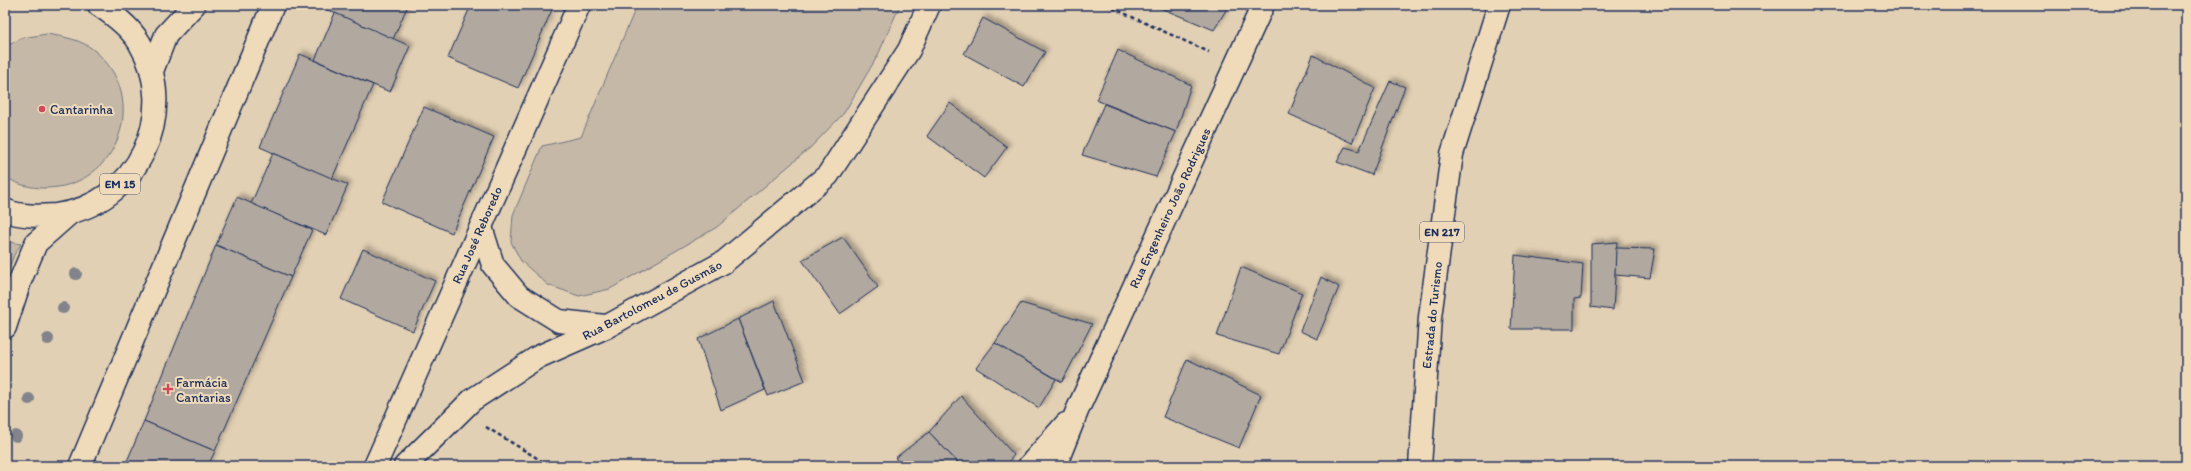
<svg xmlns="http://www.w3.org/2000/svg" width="2191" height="471" font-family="Itim,sans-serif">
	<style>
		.green { fill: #c5b8a7; stroke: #707482 }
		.building { fill: #b1a89f; stroke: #1b2f5e; filter: url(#shadow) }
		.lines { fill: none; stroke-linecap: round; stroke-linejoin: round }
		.minor-casing { stroke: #1b2f5e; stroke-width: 25 }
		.tertiary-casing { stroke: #1b2f5e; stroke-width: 25 }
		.primary-casing { stroke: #1b2f5e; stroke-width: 25 }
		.path { stroke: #1b2f5e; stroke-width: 2.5; stroke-dasharray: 4 3; stroke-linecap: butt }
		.minor { stroke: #efdab9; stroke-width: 22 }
		.tertiary { stroke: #efdab9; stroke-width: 22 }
		.primary { stroke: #efdab9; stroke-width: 22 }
		.tree { fill: #82838b }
		.poi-dot { fill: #d1495b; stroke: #efdab9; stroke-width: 1.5 }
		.labels { text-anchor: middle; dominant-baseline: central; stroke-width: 4; stroke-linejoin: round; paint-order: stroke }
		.shield { fill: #efdab9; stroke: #5b6279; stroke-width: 1 }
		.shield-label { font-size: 12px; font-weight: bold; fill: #1b2f5e }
		.poi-label { font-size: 13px; fill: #1b2f5e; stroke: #efdab9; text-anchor: start }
		.street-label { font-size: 13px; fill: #1b2f5e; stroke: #efdab9 }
	</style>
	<defs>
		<filter id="shadow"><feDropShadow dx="3.5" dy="-3.5" stdDeviation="2" flood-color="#0004"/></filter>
	</defs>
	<rect width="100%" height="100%" fill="#e2d0b4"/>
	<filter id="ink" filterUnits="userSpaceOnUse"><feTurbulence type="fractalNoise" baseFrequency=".025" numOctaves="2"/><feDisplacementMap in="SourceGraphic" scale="8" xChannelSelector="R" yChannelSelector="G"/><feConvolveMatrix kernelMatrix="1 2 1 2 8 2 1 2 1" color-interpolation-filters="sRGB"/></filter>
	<g filter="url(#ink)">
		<!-- green -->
		<g class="green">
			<polygon points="637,5 900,5 878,55 844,113 811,147 717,227 610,289 579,296 548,285 521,261 511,242 513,215 542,146 581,137"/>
			<path d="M47,34C64,37 81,39 95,51C151,98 118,188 45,188C32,188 16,185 5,176V47L22,38Z"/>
			<polygon points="5,241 21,244 14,255 5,279"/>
		</g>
		<!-- building -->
		<g class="building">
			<polygon points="322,5 408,5 393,39 321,7"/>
			<polygon points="471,5 554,5 518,88 448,58"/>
			<polygon points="1153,5 1229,5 1214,30"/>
			<polygon points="335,13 410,46 390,92 315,60"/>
			<polygon points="983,18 1045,52 1024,87 964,54"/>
			<polygon points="1118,50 1191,85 1176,132 1096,100"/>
			<polygon points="300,54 373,85 332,179 260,147"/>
			<polygon points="1313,55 1375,88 1352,143 1289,114"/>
			<polygon points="1390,81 1405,87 1372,175 1337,162 1345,147 1359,151"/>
			<polygon points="950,103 1007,147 984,178 927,136"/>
			<polygon points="1104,104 1176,132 1156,177 1082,155"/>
			<polygon points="424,107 494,137 452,233 382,202"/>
			<polygon points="273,153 348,185 326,235 251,204"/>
			<polygon points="237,197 312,230 291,277 216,245"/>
			<polygon points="843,237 878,287 840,314 802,260"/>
			<polygon points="1617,242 1613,310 1591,307 1591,244"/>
			<polygon points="216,245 291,277 215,451 144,421"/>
			<polygon points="1616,248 1655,249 1650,278 1615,275"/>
			<polygon points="363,249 435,281 413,331 341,299"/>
			<polygon points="1515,255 1583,264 1581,298 1574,299 1574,329 1511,329"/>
			<polygon points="1241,267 1302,293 1279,354 1217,336"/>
			<polygon points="1321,277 1339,287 1317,339 1300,331"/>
			<polygon points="774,301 805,381 768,396 738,319"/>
			<polygon points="1021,303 1092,324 1062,382 995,343"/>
			<polygon points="738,319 765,390 721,410 698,339"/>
			<polygon points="995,343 1056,379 1039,408 976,368"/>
			<polygon points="1187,359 1261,395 1239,448 1163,417"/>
			<polygon points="961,396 1014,455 1005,466 961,466 929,432"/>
			<polygon points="144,421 215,451 208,466 125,466"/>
			<polygon points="929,432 961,466 903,466 895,458"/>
		</g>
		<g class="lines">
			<!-- minor casing -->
			<g class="minor-casing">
				<g id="minor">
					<polyline points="481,227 493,265 519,296 559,321 605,326"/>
					<polyline points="80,466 273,5"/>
					<polyline points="375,466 579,5"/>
					<polyline points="405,466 472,400 538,357 606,327 724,262 828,175 909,50 929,5"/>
					<polyline points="1029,466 1066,424"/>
					<polyline points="1055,466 1077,411 1263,5"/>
				</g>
			</g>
			<!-- tertiary casing -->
			<g class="tertiary-casing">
				<polyline id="tertiary" points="152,71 166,35 194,5"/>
			</g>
			<!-- primary casing -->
			<g class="primary-casing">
				<g id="primary">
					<path d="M5,210C20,217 40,216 56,215C138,205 181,112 139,42C129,26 114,15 99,5"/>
					<polyline points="5,327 20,281 36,243 70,213"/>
					<polyline points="1420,466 1430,317 1452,154 1499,5"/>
				</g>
			</g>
			<!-- path -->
			<g class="path">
				<polyline points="1106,5 1209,52"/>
				<polyline points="486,427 550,466"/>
			</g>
			<!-- minor -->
			<use href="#minor" class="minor"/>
			<!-- tertiary -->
			<use href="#tertiary" class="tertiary"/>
			<!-- primary -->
			<use href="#primary" class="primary"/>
		</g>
		<!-- trees -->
		<g class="tree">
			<circle cx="76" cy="274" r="6"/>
			<circle cx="63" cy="308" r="6"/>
			<circle cx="48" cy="339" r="6"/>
			<circle cx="29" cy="399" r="6"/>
			<circle cx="16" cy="436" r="6"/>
		</g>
	</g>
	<!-- markers -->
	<g class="poi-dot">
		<circle cx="42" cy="109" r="4"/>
		<path d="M166 383h4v4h4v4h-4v4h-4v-4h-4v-4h4z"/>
	</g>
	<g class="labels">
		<!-- shield labels -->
		<g class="shield">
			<rect x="100" y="174" width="40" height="20" rx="3"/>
			<rect x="1420" y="222" width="44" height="20" rx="3"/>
		</g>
		<g class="shield-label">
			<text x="120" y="184">EM 15</text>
			<text x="1442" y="232">EN 217</text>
		</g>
		<!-- poi labels -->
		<g class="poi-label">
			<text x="50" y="109">Cantarinha</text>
			<text x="176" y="382">Farmácia<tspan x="176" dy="15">Cantarias</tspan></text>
		</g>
		<!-- street labels -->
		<g class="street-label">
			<text transform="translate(1170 208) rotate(-65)">Rua Engenheiro João Rodrigues</text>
			<text transform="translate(477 235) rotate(-66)">Rua José Reboredo</text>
			<text transform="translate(652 300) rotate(-28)">Rua Bartolomeu de Gusmão</text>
			<text transform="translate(1432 315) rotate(-84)">Estrada do Turismo</text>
		</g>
	</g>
	<!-- margin -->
	<rect width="2191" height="471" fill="none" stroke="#efdab9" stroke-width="20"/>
	<rect x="10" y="10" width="2171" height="451" fill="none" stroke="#1b2f5e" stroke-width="1.5" filter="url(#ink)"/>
</svg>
